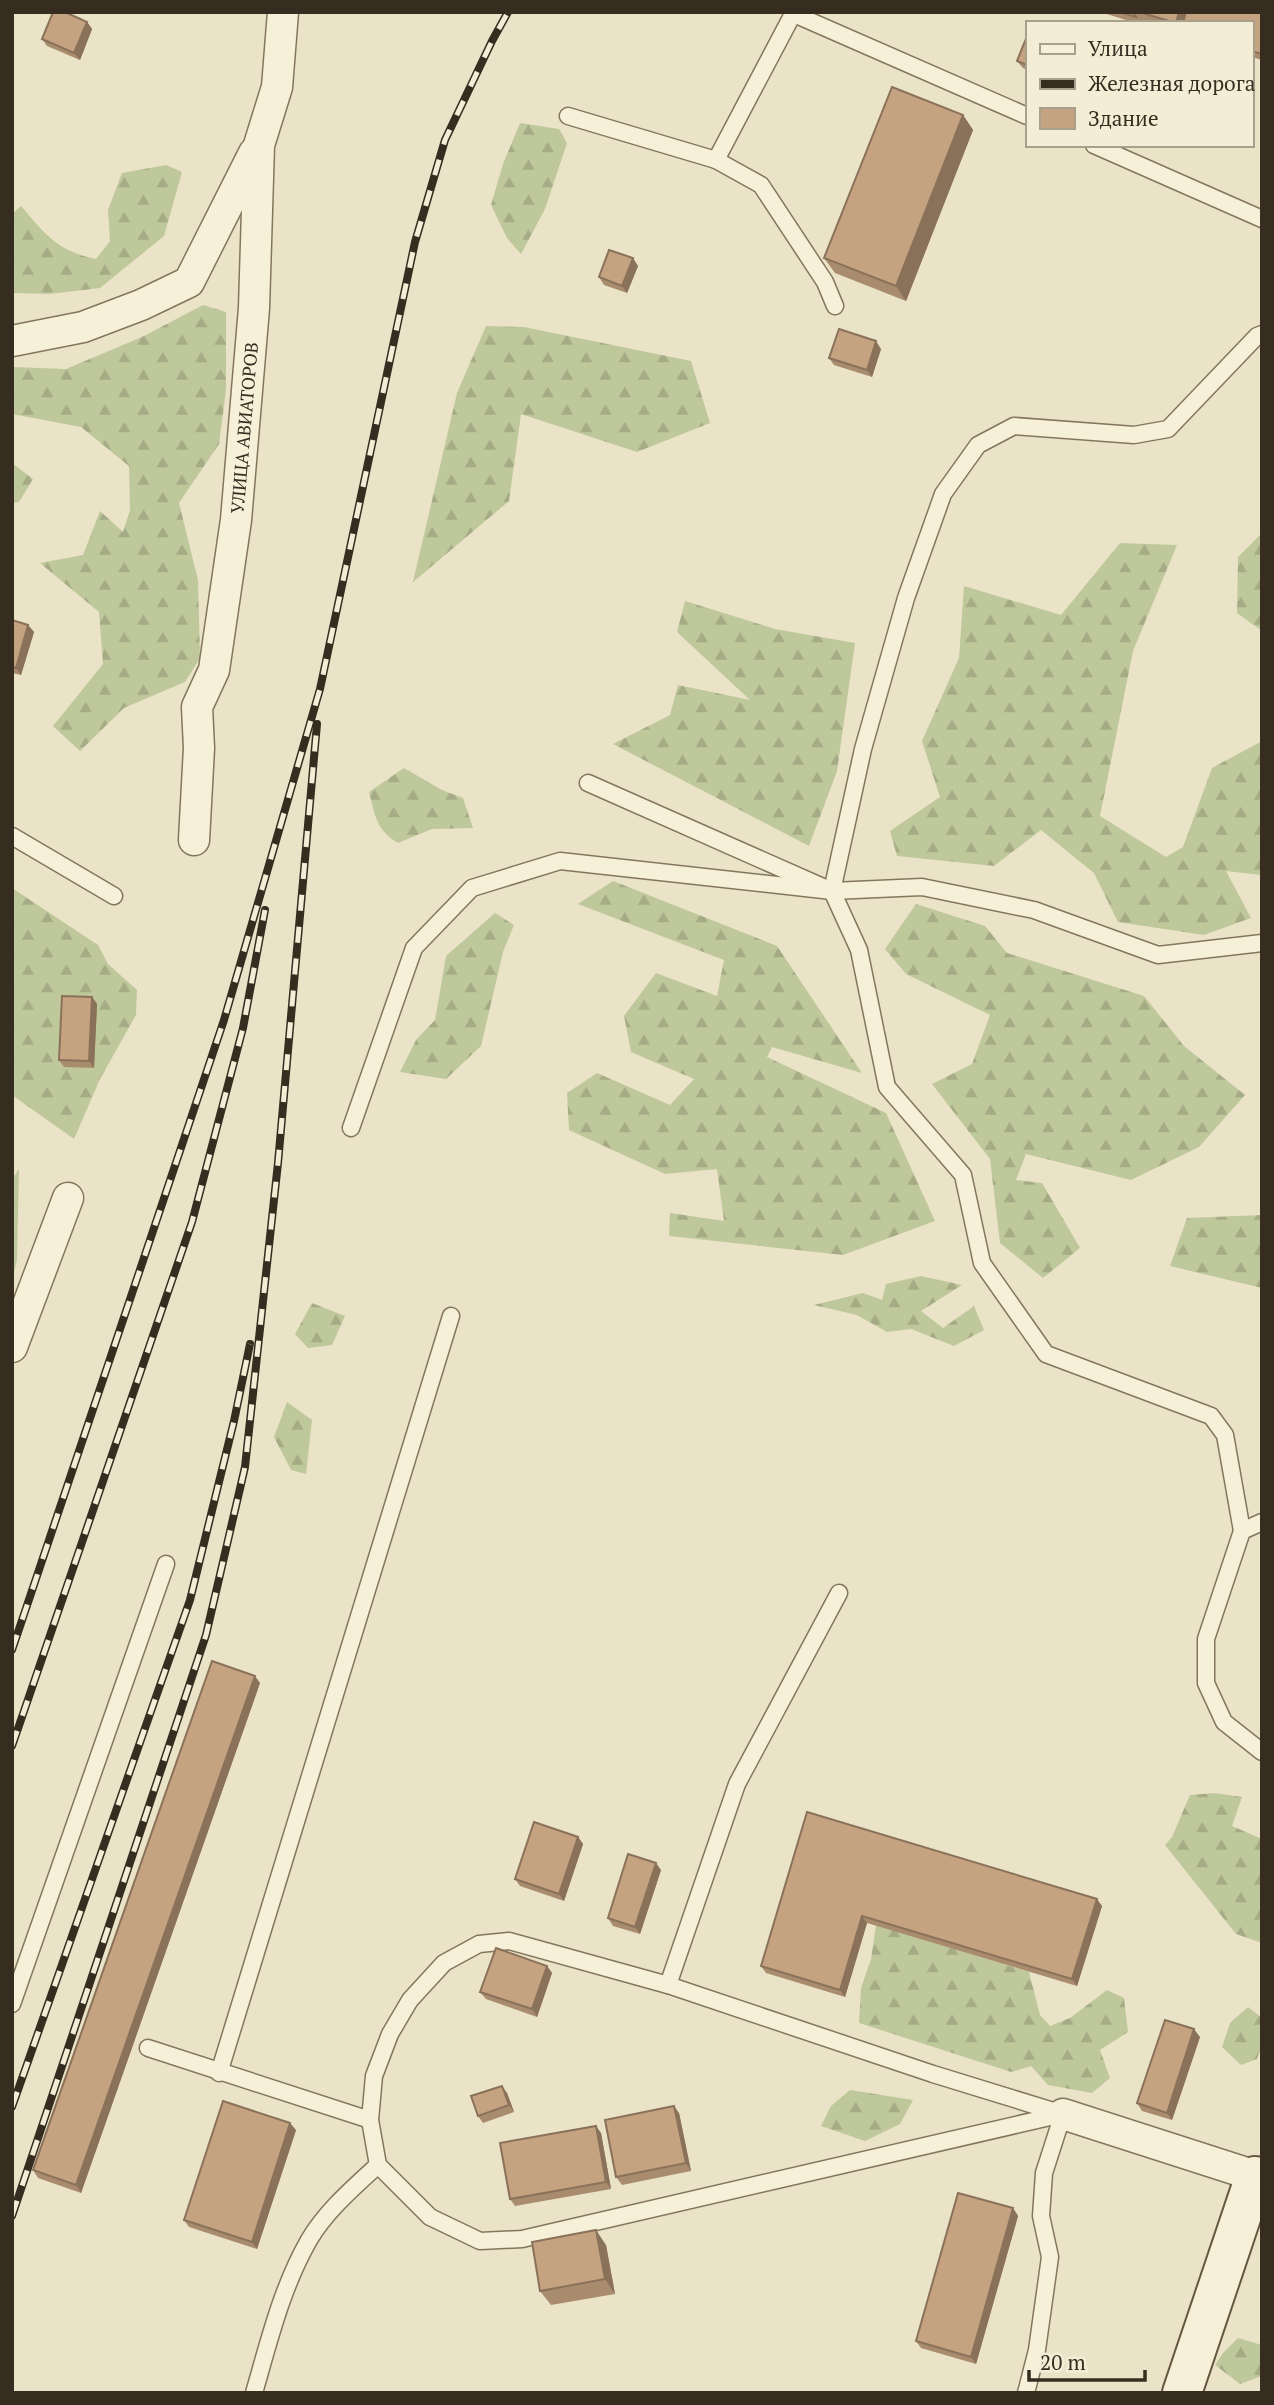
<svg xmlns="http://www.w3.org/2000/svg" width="1274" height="2405" font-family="'PT Serif',serif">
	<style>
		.forest { fill: url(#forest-firs) }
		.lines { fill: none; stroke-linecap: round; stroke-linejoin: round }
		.lane-casing { stroke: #84765e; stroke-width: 19 }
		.street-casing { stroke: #84765e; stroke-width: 33 }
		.secondary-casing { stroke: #665741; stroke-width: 42 }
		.lane { stroke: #f6f0d9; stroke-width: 16 }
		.street { stroke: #f6f0d9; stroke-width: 30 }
		.secondary { stroke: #f6f0d9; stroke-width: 38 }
		.rail-casing { stroke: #362d20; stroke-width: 8 }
		.rail { stroke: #f3edd5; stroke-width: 5; stroke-dasharray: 16; stroke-linecap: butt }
		.wall { fill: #a98c6e }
		.shaded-wall { fill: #8a725a }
		.building { fill: #c5a380; stroke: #8a725a; stroke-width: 2 }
		.labels { text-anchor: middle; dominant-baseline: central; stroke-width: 5; stroke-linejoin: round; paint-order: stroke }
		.street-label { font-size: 18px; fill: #362d20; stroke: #f3edd5 }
	</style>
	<defs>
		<pattern id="forest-firs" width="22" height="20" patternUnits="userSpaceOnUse" patternTransform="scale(1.75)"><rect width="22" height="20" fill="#bfc89b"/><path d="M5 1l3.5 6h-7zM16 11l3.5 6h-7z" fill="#a5ac85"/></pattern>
	</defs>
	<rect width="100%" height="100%" fill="#eae3c7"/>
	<!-- forest -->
	<g class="forest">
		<polygon points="520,123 559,129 567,143 545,209 521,254 507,238 491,205 503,164"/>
		<path d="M166,165L182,172L164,236L100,288L49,294L12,293V214L21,206C45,234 57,251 96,259L110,241L108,210L122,173Z"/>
		<polygon points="203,305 226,312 226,390 219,444 179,503 198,580 200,658 185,682 124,708 80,751 53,726 103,664 99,612 40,563 83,555 100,511 123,532 130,510 129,466 81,427 12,414 12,367 66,369 142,337"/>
		<polygon points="486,326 524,327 691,361 710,423 637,452 521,414 509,501 413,582 457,393"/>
		<polygon points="12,463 33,479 19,502 12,503"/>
		<polygon points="1262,533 1262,631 1237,613 1238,557"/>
		<polygon points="1120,543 1177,545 1133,651 1100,816 1166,857 1183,847 1212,768 1262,741 1262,875 1226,871 1251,918 1204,935 1118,922 1094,873 1041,830 994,866 897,856 890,831 940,797 922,741 959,658 964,586 1061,615"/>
		<polygon points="685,601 775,629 855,643 837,771 809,846 613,744 670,715 678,685 750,700 677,632"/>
		<path d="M404,768L442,790L463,798L473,828L432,829L398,843C376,830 375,815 369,792Z"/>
		<polygon points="613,881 777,946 862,1073 772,1047 767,1057 886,1113 935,1221 843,1255 669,1236 670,1213 724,1221 717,1169 665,1174 569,1130 567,1093 597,1073 670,1105 694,1079 631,1052 624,1016 656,973 717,996 724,960 578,904"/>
		<polygon points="12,888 98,945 108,964 137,990 136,1015 100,1079 74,1139 12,1095"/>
		<polygon points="916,904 985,926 1007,953 1144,996 1184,1046 1245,1095 1199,1147 1131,1180 1026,1154 1016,1180 1042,1183 1080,1248 1043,1278 1000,1243 990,1159 932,1084 972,1064 990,1015 906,974 885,949"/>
		<polygon points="495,913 514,925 503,952 481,1046 446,1079 400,1072 416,1040 435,1020 446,956"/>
		<polygon points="19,1169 17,1260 12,1280 12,1179"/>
		<polygon points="1262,1215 1262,1288 1170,1266 1187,1218"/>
		<polygon points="921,1276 962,1285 921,1311 943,1328 974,1306 984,1330 954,1346 911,1329 887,1332 857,1315 814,1305 863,1293 882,1300 886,1284"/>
		<polygon points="312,1303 345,1316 332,1345 308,1348 295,1334"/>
		<polygon points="287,1402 312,1420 306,1474 291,1470 274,1437"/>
		<polygon points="1214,1793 1242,1797 1232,1826 1262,1839 1262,1943 1236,1934 1165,1845 1172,1837 1190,1795"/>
		<polygon points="876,1925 1029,1972 1040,2015 1050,2026 1070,2018 1107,1990 1124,1998 1128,2032 1100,2050 1110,2078 1092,2093 1048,2085 1031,2066 1011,2072 859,2023 861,1988 871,1959"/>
		<polygon points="1248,2007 1262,2018 1262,2044 1257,2059 1241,2065 1222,2047 1230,2023"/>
		<polygon points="850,2090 913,2100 900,2124 865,2141 821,2126 831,2106"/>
		<polygon points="1238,2338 1262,2345 1262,2376 1240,2384 1215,2365 1223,2353"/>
	</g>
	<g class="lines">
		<!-- lane casing -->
		<g class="lane-casing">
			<g id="lane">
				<polyline points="794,14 1027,116"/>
				<polyline points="568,116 716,160 794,12"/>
				<polyline points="1094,145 1262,219"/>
				<polyline points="716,160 761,185 825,282 835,306"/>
				<polyline points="588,783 832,891 859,950 887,1087 963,1175 982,1263 1046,1354 1211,1416 1225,1435 1242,1531"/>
				<polyline points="12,836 114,896"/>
				<polyline points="832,891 863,749 906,598 943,494 978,445 1014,426 1134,435 1168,429 1257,336 1262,334"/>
				<polyline points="351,1128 414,948 472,888 560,861 832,891 922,887 1034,910 1158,955 1262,943"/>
				<polyline points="1262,1522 1242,1531 1206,1639 1206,1683 1224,1722 1262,1752"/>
				<polygon points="509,1941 668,1985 933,2074 1063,2114 522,2239 480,2241 430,2217 378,2165 370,2120 374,2076 390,2034 410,2000 444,1963 479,1944"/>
				<polyline points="668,1985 737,1784 839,1593"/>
				<polyline points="12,2004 166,1564"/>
				<polyline points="148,2048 370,2120"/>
				<polyline points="219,2073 451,1316"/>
				<path d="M254,2393C269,2341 282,2287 309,2240C326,2211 354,2187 378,2165"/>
				<polyline points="1026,2393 1037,2350 1050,2257 1041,2216 1044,2173 1063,2114"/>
			</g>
		</g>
		<!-- street casing -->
		<g class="street-casing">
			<g id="street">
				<polyline points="12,341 83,327 141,305 189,282 254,153"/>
				<path id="s1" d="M194,840L199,748L197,707L214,670L236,520L254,308L259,145L277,87L283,12"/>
				<polyline points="12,1347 68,1198"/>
				<polyline points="1063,2114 1262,2178"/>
			</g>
		</g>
		<!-- secondary casing -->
		<g class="secondary-casing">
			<polyline id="secondary" points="1182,2393 1255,2176"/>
		</g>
		<!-- lane -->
		<use href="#lane" class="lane"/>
		<!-- street -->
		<use href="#street" class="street"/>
		<!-- secondary -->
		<use href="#secondary" class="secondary"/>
		<!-- rail casing -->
		<g class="rail-casing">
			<g id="rail">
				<polyline points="12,1650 224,1020 320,689 415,242 445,140 492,41 508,12"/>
				<polyline points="12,1746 192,1222 243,1028 265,910"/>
				<polyline points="12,2107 190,1600 234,1421 250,1344"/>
				<polyline points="12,2216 206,1635 245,1467 278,1163 317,724"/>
			</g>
		</g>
		<!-- rail -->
		<use href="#rail" class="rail"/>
	</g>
	<!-- wall -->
	<g class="wall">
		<polygon points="1100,12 1257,12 1262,14 1262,60 1251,57 1251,23 1136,23"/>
		<polygon points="87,22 92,29 80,60 47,46 42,39"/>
		<polygon points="1027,36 1027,70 1023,68 1017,61"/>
		<polygon points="963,115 973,130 906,301 835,273 824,258"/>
		<polygon points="638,266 627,293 604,285 599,277"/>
		<polygon points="881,349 872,377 834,365 829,358"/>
		<polygon points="12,620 28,625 34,632 21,675 12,673"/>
		<polygon points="92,997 97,1004 94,1068 64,1067 59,1060"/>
		<polygon points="260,1683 81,2193 38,2178 33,2170"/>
		<polygon points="807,1812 1102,1906 1077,1986 867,1923 845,1997 766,1973 761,1966"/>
		<polygon points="578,1837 583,1844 564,1901 520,1886 515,1879"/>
		<polygon points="661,1870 640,1934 613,1926 608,1918"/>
		<polygon points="547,1966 552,1973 537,2017 486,1999 480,1992"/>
		<polygon points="1200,2037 1172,2120 1142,2111 1137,2103"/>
		<polygon points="507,2093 514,2112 483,2123 478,2116"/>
		<polygon points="679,2113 691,2171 622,2185 616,2177"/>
		<polygon points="296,2130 257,2249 189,2227 184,2220"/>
		<polygon points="601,2133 611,2189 515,2206 510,2199"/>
		<polygon points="1013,2208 1018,2216 976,2364 921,2348 916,2341"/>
		<polygon points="606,2245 615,2294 551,2305 540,2291"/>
	</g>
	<!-- shaded-wall -->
	<g class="shaded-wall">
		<polygon points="1179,12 1193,12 1190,23 1176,23"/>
		<polygon points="87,22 92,29 80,60 74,53"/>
		<polygon points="963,115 973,130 906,301 896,286"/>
		<polygon points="633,258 638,266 627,293 622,286"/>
		<polygon points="876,341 881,349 872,377 867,370"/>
		<polygon points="28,625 34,632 21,675 16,668"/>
		<polygon points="92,997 97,1004 94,1068 89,1061"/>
		<polygon points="255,1676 260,1683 81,2193 76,2185"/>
		<polygon points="578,1837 583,1844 564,1901 559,1894"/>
		<polygon points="656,1863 661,1870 640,1934 635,1927"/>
		<polygon points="1097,1899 1102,1906 1077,1986 1072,1979"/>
		<polygon points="862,1916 867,1923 845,1997 840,1990"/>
		<polygon points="547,1966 552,1973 537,2017 532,2009"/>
		<polygon points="1194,2029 1200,2037 1172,2120 1167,2113"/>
		<polygon points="502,2086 507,2093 514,2112 509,2105"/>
		<polygon points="674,2106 679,2113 691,2171 686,2163"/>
		<polygon points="290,2123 296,2130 257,2249 252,2242"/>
		<polygon points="596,2126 601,2133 611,2189 606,2182"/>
		<polygon points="1013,2208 1018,2216 976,2364 971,2357"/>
		<polygon points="596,2230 606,2245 615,2294 605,2279"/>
	</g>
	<!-- building -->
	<g class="building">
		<polygon points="53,12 65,12 87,22 74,53 42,39"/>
		<polygon points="1120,12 1133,12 1136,17"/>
		<polygon points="1139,12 1179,12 1176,23"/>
		<polygon points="1186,12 1257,12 1262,14 1262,54 1251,51 1251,23 1183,23"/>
		<polygon points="1027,36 1027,65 1017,61"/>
		<polygon points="892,87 963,115 896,286 824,258"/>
		<polygon points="609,250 633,258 622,286 599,277"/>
		<polygon points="839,329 876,341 867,370 829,358"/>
		<polygon points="12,620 28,625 16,668 12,667"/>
		<polygon points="62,996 92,997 89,1061 59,1060"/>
		<polygon points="212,1661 255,1676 76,2185 33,2170"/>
		<polygon points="807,1812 1097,1899 1072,1979 862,1916 840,1990 761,1966"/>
		<polygon points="534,1822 578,1837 559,1894 515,1879"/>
		<polygon points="628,1854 656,1863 635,1927 608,1918"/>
		<polygon points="496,1948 547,1966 532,2009 480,1992"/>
		<polygon points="1165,2020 1194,2029 1167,2113 1137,2103"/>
		<polygon points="502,2086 509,2105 478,2116 471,2096"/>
		<polygon points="223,2101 290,2123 252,2242 184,2220"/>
		<polygon points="674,2106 686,2163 616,2177 605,2120"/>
		<polygon points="596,2126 606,2182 510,2199 500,2143"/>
		<polygon points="958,2193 1013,2208 971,2357 916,2341"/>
		<polygon points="596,2230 605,2279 540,2291 532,2242"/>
	</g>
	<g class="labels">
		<!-- street labels -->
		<g class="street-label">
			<text stroke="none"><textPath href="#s1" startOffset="418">УЛИЦА АВИАТОРОВ</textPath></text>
		</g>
	</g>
	<!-- border -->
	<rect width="1274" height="2405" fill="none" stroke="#362d20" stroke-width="28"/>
	<!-- legend -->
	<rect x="1026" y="21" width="228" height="126" fill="#f3edd5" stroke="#a7a08d" stroke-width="2"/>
	<rect x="1040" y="44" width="35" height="10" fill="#f6f0d9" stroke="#a7a08d" stroke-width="2"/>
	<text x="1088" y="56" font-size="21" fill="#362d20">Улица</text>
	<rect x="1040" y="79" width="35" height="10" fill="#362d20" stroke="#a7a08d" stroke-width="2"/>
	<text x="1088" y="91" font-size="21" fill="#362d20">Железная дорога</text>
	<rect x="1040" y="108" width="35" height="21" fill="#c5a380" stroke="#a7a08d" stroke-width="2"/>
	<text x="1088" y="126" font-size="21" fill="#362d20">Здание</text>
	<!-- scale -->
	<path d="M1029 2370v10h116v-10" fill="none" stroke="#362d20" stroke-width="3.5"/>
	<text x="1040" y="2370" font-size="21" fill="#362d20" stroke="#f3edd5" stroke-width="5" paint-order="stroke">20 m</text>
</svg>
